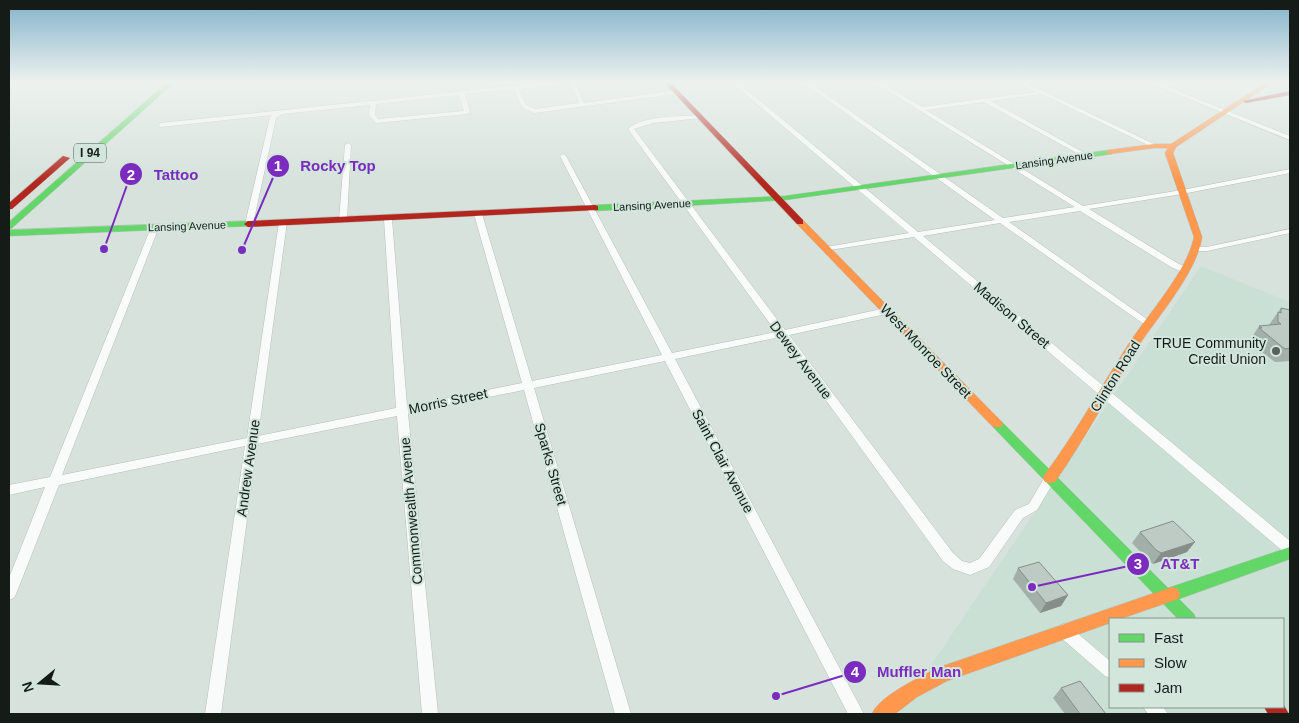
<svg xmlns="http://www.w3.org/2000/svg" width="1299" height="723" font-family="Arial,sans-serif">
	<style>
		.built { fill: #cbe0d4; fill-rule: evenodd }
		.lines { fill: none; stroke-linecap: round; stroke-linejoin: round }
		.street-casing { stroke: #b6bfba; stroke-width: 1 }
		.fast-casing { stroke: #b6bfba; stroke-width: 1 }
		.slow-casing { stroke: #b6bfba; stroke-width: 1 }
		.jam-casing { stroke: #b6bfba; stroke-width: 1 }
		.street { fill: #f9fbfa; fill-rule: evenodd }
		.fast { fill: #63d668; fill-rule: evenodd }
		.slow { fill: #ff974d; fill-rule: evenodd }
		.jam { fill: #b3261e; fill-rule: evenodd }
		.wall { fill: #a3afa9 }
		.shaded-wall { fill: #858e89 }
		.building { fill: #becbc4; stroke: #858e89 }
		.poi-dot { fill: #59615d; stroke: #d2e6db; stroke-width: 2 }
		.labels { text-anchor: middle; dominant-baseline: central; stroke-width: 4; stroke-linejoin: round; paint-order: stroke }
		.far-street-label { font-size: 11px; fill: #151c18; stroke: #d2e6db }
		.shield { fill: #d2e6db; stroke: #4e5952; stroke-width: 1 }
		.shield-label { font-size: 12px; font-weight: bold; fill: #151c18 }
		.street-label { font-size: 14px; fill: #151c18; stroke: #d2e6db }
		.poi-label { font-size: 14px; fill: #151c18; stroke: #d2e6db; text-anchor: end }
		.leader { fill: none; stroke: #7b2cbf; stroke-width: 2 }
		.callout-dot { fill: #7b2cbf; stroke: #d2e6db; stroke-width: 2 }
		.mark-label { font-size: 15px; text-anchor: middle; font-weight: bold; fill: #fff }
		.callout-label { font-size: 15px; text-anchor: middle; font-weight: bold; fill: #7b2cbf; stroke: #d2e6db; stroke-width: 4; stroke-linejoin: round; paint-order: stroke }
	</style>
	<rect width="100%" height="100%" fill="#d7e2dc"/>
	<!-- built -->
	<path class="built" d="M1201,266L1290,302V714H898ZM1110,619H1283V707H1110Z"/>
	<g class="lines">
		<!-- street casing -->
		<g class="street-casing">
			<g id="street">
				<path d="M561,81H579L576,83L584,103L676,90L679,92L676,94L534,113L522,107L514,89L465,94L470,112L467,114L376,123L369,115L370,105L282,114L276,118L253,224L249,226L245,224L270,117L272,115L161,127L158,125L161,123ZM571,83L579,103L535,109L526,105L519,89ZM459,95L464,111L378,119L375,115L376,104Z"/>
				<polygon points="730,81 736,81 918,232 995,220 801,81 807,81 1003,218 1075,207 872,81 879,81 922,107 1036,92 1015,81 1022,81 1156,145 1156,147 1152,147 1042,94 991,101 1088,155 1088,157 1084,157 984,102 926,110 1083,206 1182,190 1290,169 1290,173 1182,194 1089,209 1177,263 1188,268 1188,272 1182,272 1171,267 1080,211 1009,222 1151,322 1153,324 1148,327 1000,223 923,236 1290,541 1290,554 1285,553 914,237 823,251 822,249 826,247 909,233"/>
				<polygon points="1145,81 1153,81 1290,136 1290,140"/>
				<path d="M699,115L701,116V118L653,123L634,129L785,330L886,308L891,311L886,314L789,335L953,553L962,561L970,563L979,559L1015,510L1029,504L1046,475L1050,473L1054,475L1056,478L1037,510L1023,518L989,567L970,575L953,569L943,561L780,337L675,359L864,714H848L665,361L534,388L631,714H615L524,390L408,413L438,714H422L397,416L257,444L221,714H205L245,446L59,485L16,594L14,598L9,600V578L45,487L9,495V485L50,477L152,225H158L159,227L62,475L247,438L279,222L283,220L287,222L258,436L396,408L384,219L388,217L392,219L407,406L522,383L474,214L478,212L482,214L532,381L662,355L560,156L563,154L566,156L672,353L776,332L628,129C643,115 679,117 699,115Z"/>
				<polygon points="348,143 351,145 347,220 343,222 339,220 345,145"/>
				<polygon points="1290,229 1290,233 1207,251 1196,251 1192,249 1196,247 1207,247"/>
				<polygon points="1064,624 1069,626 1110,661 1110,678 1105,676 1059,636 1057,631 1059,626"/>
				<polygon points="1143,707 1163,707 1168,714 1148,714"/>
			</g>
		</g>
		<!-- fast casing -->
		<g class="fast-casing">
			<g id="fast">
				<polygon points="169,81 176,81 12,228 9,229 9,222"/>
				<polygon points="1109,150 1112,150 1112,154 785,200 595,211 591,208 595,205 785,196"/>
				<polygon points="248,221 252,224 251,226 9,236 9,230"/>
				<polygon points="997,420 1001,421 1168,588 1290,547 1290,559 1179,599 1194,614 1196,619 1178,619 993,427 991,424 993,421"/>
			</g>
		</g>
		<!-- slow casing -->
		<g class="slow-casing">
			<g id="slow">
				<path d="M1268,81H1275L1176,147L1173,153L1202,237C1197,272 1159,315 1139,345C1110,390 1086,438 1055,482L1050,483L1045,482L1043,478L1045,474C1076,433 1100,388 1128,345C1148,314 1187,272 1194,237L1165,153L1168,148H1154L1109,154L1105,152L1109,150L1154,144H1171Z"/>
				<polygon points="800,219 803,220 1001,421 1003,424 1001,427 993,427 797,224 796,222"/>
				<path d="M1172,587L1178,589L1180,594L1178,599L1120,619H1110V623L947,681L917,697L895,714H872C878,697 920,677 937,668Z"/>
			</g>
		</g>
		<!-- jam casing -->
		<g class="jam-casing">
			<g id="jam">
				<polygon points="663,81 669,81 803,220 803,224 797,224"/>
				<polygon points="1290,91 1290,95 1246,103 1243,101"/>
				<polygon points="63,156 70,158 12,209 9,209 9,203"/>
				<polygon points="595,205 598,206 598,210 248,227 244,224 248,221"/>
				<polygon points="1283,704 1289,714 1268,714 1264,707 1283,707"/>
			</g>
		</g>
		<!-- street -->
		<use href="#street" class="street"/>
		<!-- fast -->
		<use href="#fast" class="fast"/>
		<!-- slow -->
		<use href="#slow" class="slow"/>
		<!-- jam -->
		<use href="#jam" class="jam"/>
	</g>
	<!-- wall -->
	<g class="wall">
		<polygon points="1281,308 1290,310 1290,361 1275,362 1249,342 1259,326 1269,325"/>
		<polygon points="1140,532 1187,552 1153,564 1148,560 1132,543"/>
		<polygon points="1018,568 1068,595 1061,606 1040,613 1013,579"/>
		<polygon points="1061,688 1106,714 1065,714 1053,698"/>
	</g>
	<!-- shaded-wall -->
	<g class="shaded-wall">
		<polygon points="1195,542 1187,552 1153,564 1161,553"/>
		<polygon points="1068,595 1061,606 1040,613 1046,603"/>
	</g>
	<!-- building -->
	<g class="building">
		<polygon points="1281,308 1290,310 1290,348 1285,349 1259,328 1262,328 1259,326 1281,324 1278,322 1278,312 1281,313"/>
		<polygon points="1173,521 1195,542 1161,553 1156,550 1140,532"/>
		<polygon points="1039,562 1068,595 1046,603 1018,568"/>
		<polygon points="1080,681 1106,714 1080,714 1061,688"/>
	</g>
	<!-- sky -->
	<linearGradient id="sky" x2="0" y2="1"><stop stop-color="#83b2ca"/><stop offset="0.45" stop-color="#edf2ef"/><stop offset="1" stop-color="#edf2ef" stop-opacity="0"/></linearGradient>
	<rect width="1299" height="182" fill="url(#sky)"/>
	<!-- markers -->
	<circle class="poi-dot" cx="1276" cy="351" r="5"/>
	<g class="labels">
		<!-- far-street labels -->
		<g class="far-street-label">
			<text transform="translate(1054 160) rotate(-8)">Lansing Avenue</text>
			<text transform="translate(652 205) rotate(-3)">Lansing Avenue</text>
			<text transform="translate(187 226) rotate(-2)">Lansing Avenue</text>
		</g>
		<!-- shield labels -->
		<rect class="shield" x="74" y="143.5" width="32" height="19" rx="4"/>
		<g class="shield-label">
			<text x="90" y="153">I 94</text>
		</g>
		<!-- street labels -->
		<g class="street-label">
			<text transform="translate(1012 315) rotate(40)">Madison Street</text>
			<text transform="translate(926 351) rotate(46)">West Monroe Street</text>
			<text transform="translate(801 360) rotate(53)">Dewey Avenue</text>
			<text transform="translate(1115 376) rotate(-58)">Clinton Road</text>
			<text transform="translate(448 401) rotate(-12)">Morris Street</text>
			<text transform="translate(723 461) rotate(62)">Saint Clair Avenue</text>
			<text transform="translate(551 464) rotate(74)">Sparks Street</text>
			<text transform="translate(248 468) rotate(-82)">Andrew Avenue</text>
			<text transform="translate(411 511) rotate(-95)">Commonwealth Avenue</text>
		</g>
		<!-- poi labels -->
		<g class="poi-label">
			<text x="1266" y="343">TRUE Community<tspan x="1266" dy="16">Credit Union</tspan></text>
		</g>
	</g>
	<!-- callouts -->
	<path class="leader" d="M242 250L278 166M104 249L131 174M1032 587L1138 564M776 696L855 672"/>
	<g class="callout-dot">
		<circle cx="242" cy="250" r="5"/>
		<circle cx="104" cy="249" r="5"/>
		<circle cx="1032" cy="587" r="5"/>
		<circle cx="776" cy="696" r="5"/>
		<circle cx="278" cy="166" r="12"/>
		<circle cx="131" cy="174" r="12"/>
		<circle cx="1138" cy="564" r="12"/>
		<circle cx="855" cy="672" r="12"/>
	</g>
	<g class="mark-label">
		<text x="278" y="171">1</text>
		<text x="131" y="180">2</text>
		<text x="1138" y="569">3</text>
		<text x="855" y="677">4</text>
	</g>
	<g class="callout-label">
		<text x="338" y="171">Rocky Top</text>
		<text x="176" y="180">Tattoo</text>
		<text x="1180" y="569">AT&amp;T</text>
		<text x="919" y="677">Muffler Man</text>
	</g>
	<!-- border -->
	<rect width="1299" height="723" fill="none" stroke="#151c18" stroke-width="20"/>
	<!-- legend -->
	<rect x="1109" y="618" width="175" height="90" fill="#d2e6db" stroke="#86958d"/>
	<rect x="1119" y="634" width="25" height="8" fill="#63d668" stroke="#86958d"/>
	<text x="1154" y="643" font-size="15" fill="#151c18">Fast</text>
	<rect x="1119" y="659" width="25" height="8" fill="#ff974d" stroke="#86958d"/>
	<text x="1154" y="668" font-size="15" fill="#151c18">Slow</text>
	<rect x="1119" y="684" width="25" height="8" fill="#b3261e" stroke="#86958d"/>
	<text x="1154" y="693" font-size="15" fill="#151c18">Jam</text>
	<!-- north arrow -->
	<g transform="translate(40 683) rotate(252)" stroke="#d2e6db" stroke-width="4" paint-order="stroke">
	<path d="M0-4L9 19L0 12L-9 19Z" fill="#151c18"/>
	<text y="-8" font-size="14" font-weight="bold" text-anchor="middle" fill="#151c18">N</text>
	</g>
</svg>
